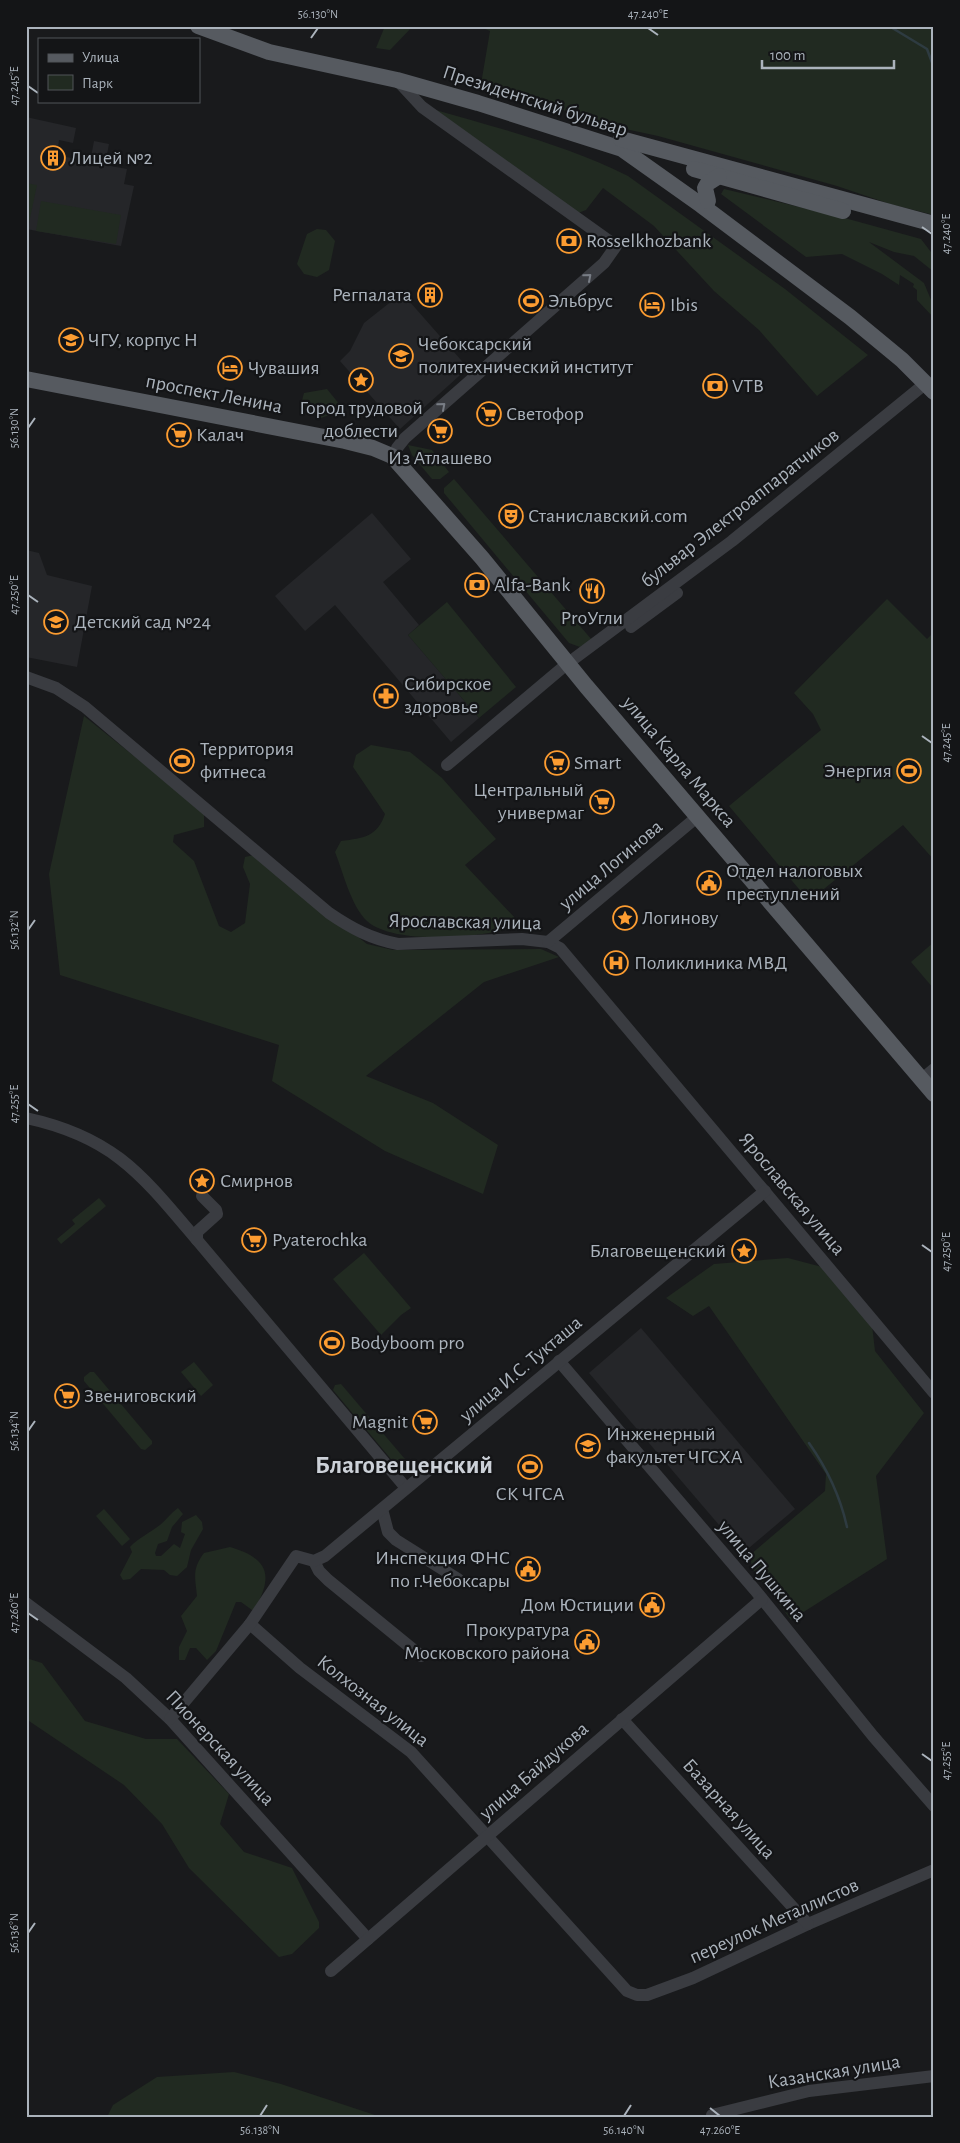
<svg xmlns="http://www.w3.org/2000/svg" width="960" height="2143" font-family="'Alegreya Sans',sans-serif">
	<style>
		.built { fill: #252629 }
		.green { fill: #212a21 }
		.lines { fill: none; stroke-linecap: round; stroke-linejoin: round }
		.stream { stroke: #2e3b41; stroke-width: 2.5 }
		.minor { stroke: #3a3c41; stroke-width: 12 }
		.major { stroke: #565a60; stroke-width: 16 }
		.oneway { stroke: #787d85 }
		.ticks { fill: none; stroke: #abb3bc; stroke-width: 2 }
		.labels { text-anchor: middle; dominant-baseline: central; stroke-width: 4.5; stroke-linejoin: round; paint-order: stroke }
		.street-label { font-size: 20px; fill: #abb3bc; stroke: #141517 }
		.poi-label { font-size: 20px; fill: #abb3bc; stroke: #141517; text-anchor: start }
		.district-label { font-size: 25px; font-weight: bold; fill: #ccd1d8; stroke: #141517 }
		.neatline { fill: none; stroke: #abb3bc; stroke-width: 2 }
		.ticks-label { font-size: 12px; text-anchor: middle; fill: #abb3bc }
	</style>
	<rect width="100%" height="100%" fill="#191a1c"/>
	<!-- built -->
	<g class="built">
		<polygon points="26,117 76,128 73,143 59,140 57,155 90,162 94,141 109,144 105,165 127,169 124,184 134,186 121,246 26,229"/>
		<polygon points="402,293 468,368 400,429 340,361 350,351 364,323"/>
		<polygon points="372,513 411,559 383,582 419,625 408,635 479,718 451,742 335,605 305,631 275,596"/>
		<polygon points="26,550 39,553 47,575 92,586 77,667 26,657"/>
		<polygon points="641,1328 795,1509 743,1553 589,1373"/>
	</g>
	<!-- green -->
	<g class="green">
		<polygon points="385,26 413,26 390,50 376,48"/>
		<polygon points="478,26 934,26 934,215 890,204 837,186 658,136 616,127 481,84 490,31"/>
		<path d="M432,109C498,128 566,145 628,176L785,289L868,355L817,396L759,330L714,291L654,226L603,188L586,210L578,213Z"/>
		<polygon points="26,183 37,185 26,237"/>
		<polygon points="724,189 841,217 921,239 934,256 934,272 914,256 894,252 869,242 924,283 934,307 934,318 917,300 917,290 913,287 914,284 900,275 899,285 882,274 842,254 806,257 721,194"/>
		<polygon points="41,201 121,215 116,244 36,231"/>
		<polygon points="317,229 326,230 335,241 329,270 317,277 304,274 297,264 307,234"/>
		<polygon points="327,389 344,410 321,418 300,408 304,393"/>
		<polygon points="408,445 432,450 449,472 440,479 432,479 412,455"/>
		<polygon points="454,479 592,640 580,647 569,643 444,493 444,488"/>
		<polygon points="887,599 927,639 934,632 934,860 903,825 809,901 729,806 821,730 813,714 794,693"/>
		<polygon points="447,602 516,687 479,718 408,635"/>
		<polygon points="84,716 204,812 204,827 174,835 173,842 194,861 219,926 231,932 245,923 250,884 243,867 245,857 254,855 367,944 393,950 541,949 559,957 484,982 366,1076 433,1103 498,1145 483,1194 385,1151 272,1081 279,1045 60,975 49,874"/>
		<path d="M371,745L410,752L442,778L496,839L465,865L516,919L512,928C480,938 393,945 367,921C351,906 343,872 335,852L341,841C364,838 377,837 385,814L353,767L356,755Z"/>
		<polygon points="934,942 934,989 911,962"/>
		<polygon points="99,1198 106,1206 61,1244 57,1239 75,1224 72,1220"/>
		<polygon points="364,1253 411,1308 401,1315 381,1335 333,1279"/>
		<polygon points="788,1258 822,1267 872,1325 875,1351 924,1413 876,1476 887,1559 791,1620 752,1568 750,1555 825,1491 826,1474 709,1306 693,1316 666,1298 714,1264"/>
		<polygon points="194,1362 213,1385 201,1396 181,1372"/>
		<polygon points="90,1372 94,1372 152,1441 152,1444 145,1450 141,1449 84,1381 84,1377"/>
		<polygon points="341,1384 410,1465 411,1468 408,1471 401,1471 333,1390 335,1385"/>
		<path d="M178,1508L183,1514L172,1527L167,1541L158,1544L155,1553L156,1556H161L174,1544L180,1548L185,1534L181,1532L182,1522L196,1515L202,1522L203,1529L191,1550L187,1567L177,1576L170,1575L164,1570L141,1569L130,1579L123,1580L120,1575L132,1552L130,1547C138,1538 150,1533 160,1525C166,1520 171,1513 178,1508Z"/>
		<polygon points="104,1509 130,1539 122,1546 96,1516"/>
		<path d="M230,1547C247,1552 269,1561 265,1583C264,1592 258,1601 256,1610H252L241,1602H236L216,1651L207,1660L196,1648H190L185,1660H179V1647L187,1631L181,1616L197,1596C195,1577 192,1569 204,1553Z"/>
		<polygon points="26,1658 42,1663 85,1721 146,1739 177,1739 229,1794 220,1824 244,1852 292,1868 319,1922 319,1928 292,1954 279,1957 189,1868 162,1824 124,1785 26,1719"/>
		<polygon points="234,2072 281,2084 381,2117 107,2117 113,2105 157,2077"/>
	</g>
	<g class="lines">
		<!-- stream -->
		<g class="stream">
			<polyline points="889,26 927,49 934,68"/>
			<path d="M809,1443C828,1470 840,1495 847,1527"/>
		</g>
		<!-- minor -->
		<g class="minor">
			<polyline points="397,448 405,438 604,263 616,246 422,107 397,80"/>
			<polyline points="631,627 677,593"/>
			<polyline points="575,658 732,541 926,383"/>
			<path d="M26,677L56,688L85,707L329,913C351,928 371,939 398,944L522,939L548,942L560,948L934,1393"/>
			<polyline points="447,765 568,663"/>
			<polyline points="548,942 697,817"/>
			<polyline points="928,1074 934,1069"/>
			<path d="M26,1118C114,1137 142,1175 197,1240"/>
			<polyline points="202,1196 216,1210 217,1214 197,1232 197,1240 406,1488"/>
			<polyline points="559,1361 755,1590 873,1736 934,1806"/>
			<polyline points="382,1509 388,1532 396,1540 458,1579"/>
			<polyline points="314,1561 319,1571 328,1580 421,1656"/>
			<polyline points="26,1603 126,1678 170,1719 368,1939"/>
			<polyline points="250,1624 300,1668 411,1752 627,1991 637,1995 647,1995 693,1978 808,1924 934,1870"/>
			<polyline points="170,1719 250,1624 296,1556 314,1561 325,1556 765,1191"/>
			<polyline points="622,1719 808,1924"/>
			<polyline points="331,1971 762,1599"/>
			<polyline points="712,2115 809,2091 934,2076"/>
		</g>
		<!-- major -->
		<g class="major">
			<polyline points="198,26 269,52 397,80 478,103 622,149 701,205 850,317 902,360 934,392"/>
			<polyline points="621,139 934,224"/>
			<polyline points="694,169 843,211"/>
			<polyline points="708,201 705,188 708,183 719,176"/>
			<polyline points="26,379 345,441 373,448 392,456 482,558 586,686 934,1094"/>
		</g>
	</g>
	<!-- one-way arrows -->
	<defs><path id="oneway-chevron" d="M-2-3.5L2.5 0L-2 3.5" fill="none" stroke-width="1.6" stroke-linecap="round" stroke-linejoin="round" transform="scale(1.25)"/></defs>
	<g class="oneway">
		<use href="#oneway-chevron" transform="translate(588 277) rotate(-41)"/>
		<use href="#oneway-chevron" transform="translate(442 406) rotate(-41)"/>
	</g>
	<!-- ticks -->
	<path class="ticks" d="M648,28L658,35M311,38L318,28M28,86L38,93M922,227L932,234M28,428L35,418M28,595L38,602M922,736L932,743M28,930L35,920M28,1104L38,1111M922,1245L932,1252M28,1431L35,1421M28,1613L38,1620M922,1754L932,1761M28,1933L35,1923M710,2108L720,2116M260,2116L267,2105M624,2116L631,2105"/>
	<!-- icons -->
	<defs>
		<g id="building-ring" transform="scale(1.25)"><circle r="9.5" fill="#141517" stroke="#fc9c31" stroke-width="1.5"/><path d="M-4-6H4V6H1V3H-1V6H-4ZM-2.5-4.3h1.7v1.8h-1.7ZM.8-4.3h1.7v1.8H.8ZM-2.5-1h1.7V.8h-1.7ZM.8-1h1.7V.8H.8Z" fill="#fc9c31"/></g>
		<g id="bank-ring" transform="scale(1.25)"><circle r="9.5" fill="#141517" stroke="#fc9c31" stroke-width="1.5"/><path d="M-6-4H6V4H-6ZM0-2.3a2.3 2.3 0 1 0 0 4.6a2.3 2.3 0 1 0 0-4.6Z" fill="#fc9c31"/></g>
		<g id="stadium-ring" transform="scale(1.25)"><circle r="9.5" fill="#141517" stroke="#fc9c31" stroke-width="1.5"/><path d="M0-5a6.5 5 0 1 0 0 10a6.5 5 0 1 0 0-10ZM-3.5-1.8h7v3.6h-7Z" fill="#fc9c31"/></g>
		<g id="hotel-ring" transform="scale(1.25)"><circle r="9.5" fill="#141517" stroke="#fc9c31" stroke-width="1.5"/><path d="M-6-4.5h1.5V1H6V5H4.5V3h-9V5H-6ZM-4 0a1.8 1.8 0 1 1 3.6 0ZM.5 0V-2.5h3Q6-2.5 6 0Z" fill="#fc9c31"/></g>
		<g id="university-ring" transform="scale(1.25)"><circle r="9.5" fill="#141517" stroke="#fc9c31" stroke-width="1.5"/><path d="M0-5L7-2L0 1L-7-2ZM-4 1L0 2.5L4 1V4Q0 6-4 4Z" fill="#fc9c31"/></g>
		<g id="sight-ring" transform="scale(1.25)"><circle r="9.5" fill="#141517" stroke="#fc9c31" stroke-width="1.5"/><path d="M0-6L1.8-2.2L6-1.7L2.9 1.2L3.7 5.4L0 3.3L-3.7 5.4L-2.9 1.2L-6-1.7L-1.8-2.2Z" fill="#fc9c31"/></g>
		<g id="supermarket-ring" transform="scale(1.25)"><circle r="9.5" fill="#141517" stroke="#fc9c31" stroke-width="1.5"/><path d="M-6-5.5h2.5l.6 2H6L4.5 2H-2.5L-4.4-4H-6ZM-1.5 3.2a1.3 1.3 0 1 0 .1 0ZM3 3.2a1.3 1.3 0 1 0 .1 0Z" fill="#fc9c31"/></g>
		<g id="theatre-ring" transform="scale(1.25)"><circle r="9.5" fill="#141517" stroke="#fc9c31" stroke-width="1.5"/><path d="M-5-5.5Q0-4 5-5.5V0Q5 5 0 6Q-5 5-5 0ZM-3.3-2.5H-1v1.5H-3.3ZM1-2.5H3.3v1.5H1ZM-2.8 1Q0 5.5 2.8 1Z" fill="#fc9c31"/></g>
		<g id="restaurant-ring" transform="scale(1.25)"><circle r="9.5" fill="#141517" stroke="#fc9c31" stroke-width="1.5"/><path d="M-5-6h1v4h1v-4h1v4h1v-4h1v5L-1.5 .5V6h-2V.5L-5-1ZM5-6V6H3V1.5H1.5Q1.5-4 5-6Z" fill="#fc9c31"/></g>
		<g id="school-ring" transform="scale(1.25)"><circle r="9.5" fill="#141517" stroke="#fc9c31" stroke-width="1.5"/><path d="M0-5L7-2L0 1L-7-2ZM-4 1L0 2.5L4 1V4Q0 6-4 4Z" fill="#fc9c31"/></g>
		<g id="pharmacy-ring" transform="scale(1.25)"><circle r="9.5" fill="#141517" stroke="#fc9c31" stroke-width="1.5"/><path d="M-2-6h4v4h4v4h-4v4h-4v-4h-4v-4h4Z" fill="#fc9c31"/></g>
		<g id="civic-ring" transform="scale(1.25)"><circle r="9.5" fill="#141517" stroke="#fc9c31" stroke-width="1.5"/><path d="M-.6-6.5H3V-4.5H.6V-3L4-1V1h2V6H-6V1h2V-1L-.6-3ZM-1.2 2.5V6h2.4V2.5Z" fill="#fc9c31"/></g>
		<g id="hospital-ring" transform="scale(1.25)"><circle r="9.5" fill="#141517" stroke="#fc9c31" stroke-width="1.5"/><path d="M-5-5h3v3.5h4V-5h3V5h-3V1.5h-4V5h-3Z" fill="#fc9c31"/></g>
	</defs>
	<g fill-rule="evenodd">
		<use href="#building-ring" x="53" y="158"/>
		<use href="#bank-ring" x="569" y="241"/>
		<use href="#building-ring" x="430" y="295"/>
		<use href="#stadium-ring" x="531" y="301"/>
		<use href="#hotel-ring" x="652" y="305"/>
		<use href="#university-ring" x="71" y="340"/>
		<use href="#university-ring" x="401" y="356"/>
		<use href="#hotel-ring" x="230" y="368"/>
		<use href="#sight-ring" x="361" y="380"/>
		<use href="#bank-ring" x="715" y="386"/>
		<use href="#supermarket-ring" x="489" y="414"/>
		<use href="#supermarket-ring" x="440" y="431"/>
		<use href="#supermarket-ring" x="179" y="435"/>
		<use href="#theatre-ring" x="511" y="516"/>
		<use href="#bank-ring" x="477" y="585"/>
		<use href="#restaurant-ring" x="592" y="591"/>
		<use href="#school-ring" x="56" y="622"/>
		<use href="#pharmacy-ring" x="386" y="696"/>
		<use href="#stadium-ring" x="182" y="761"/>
		<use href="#supermarket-ring" x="557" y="763"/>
		<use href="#stadium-ring" x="909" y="771"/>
		<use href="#supermarket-ring" x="602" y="802"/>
		<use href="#civic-ring" x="709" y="883"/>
		<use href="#sight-ring" x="625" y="918"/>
		<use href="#hospital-ring" x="616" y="963"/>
		<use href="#sight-ring" x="202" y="1181"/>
		<use href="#supermarket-ring" x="254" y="1240"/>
		<use href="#sight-ring" x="744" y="1251"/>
		<use href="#stadium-ring" x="332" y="1343"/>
		<use href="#supermarket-ring" x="67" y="1396"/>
		<use href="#supermarket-ring" x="425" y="1422"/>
		<use href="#university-ring" x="588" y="1446"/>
		<use href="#stadium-ring" x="530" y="1467"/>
		<use href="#civic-ring" x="528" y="1569"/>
		<use href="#civic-ring" x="652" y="1605"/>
		<use href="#civic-ring" x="587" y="1642"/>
	</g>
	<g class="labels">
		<!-- street labels -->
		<g class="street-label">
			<text transform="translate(535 101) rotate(18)">Президентский бульвар</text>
			<text transform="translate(214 394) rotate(11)">проспект Ленина</text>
			<text transform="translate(740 508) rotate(-38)">бульвар Электроаппаратчиков</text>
			<text transform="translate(679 762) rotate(50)">улица Карла Маркса</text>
			<text transform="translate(611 865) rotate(-40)">улица Логинова</text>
			<text transform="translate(465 922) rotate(1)">Ярославская улица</text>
			<text transform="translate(792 1194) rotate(50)">Ярославская улица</text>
			<text transform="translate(521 1369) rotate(-40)">улица И.С. Тукташа</text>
			<text transform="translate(762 1571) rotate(50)">улица Пушкина</text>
			<text transform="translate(373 1701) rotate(38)">Колхозная улица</text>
			<text transform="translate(220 1748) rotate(47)">Пионерская улица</text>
			<text transform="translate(534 1771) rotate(-41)">улица Байдукова</text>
			<text transform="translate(729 1809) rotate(48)">Базарная улица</text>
			<text transform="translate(774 1921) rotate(-24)">переулок Металлистов</text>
			<text transform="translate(834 2072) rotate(-9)">Казанская улица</text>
		</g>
		<!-- poi labels -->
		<g class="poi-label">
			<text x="70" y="158">Лицей №2</text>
			<text x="586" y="241">Rosselkhozbank</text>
			<text x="412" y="295" text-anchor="end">Регпалата</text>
			<text x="548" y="301">Эльбрус</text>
			<text x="670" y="305">Ibis</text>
			<text x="88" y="340">ЧГУ, корпус Н</text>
			<text x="418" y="344">Чебоксарский<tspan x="418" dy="23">политехнический институт</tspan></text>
			<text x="248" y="368">Чувашия</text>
			<text x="732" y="386">VTB</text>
			<text x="361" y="408" text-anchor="middle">Город трудовой<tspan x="361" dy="23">доблести</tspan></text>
			<text x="506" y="414">Светофор</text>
			<text x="196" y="435">Калач</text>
			<text x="440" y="458" text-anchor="middle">Из Атлашево</text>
			<text x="528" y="516">Станиславский.com</text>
			<text x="494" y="585">Alfa-Bank</text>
			<text x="592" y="618" text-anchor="middle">ProУгли</text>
			<text x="74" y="622">Детский сад №24</text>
			<text x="404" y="684">Сибирское<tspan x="404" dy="23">здоровье</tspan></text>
			<text x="200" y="749">Территория<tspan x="200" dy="23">фитнеса</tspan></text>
			<text x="574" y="763">Smart</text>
			<text x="892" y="771" text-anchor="end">Энергия</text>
			<text x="584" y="790" text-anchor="end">Центральный<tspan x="584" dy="23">универмаг</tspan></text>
			<text x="726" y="871">Отдел налоговых<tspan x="726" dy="23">преступлений</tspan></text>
			<text x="642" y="918">Логинову</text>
			<text x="634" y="963">Поликлиника МВД</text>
			<text x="220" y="1181">Смирнов</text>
			<text x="272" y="1240">Pyaterochka</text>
			<text x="726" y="1251" text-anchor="end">Благовещенский</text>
			<text x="350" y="1343">Bodyboom pro</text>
			<text x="84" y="1396">Звениговский</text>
			<text x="408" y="1422" text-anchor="end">Magnit</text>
			<text x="606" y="1434">Инженерный<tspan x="606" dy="23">факультет ЧГСХА</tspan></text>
			<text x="530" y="1494" text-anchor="middle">СК ЧГСА</text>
			<text x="510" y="1558" text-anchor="end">Инспекция ФНС<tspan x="510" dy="23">по г.Чебоксары</tspan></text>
			<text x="634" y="1605" text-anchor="end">Дом Юстиции</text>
			<text x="570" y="1630" text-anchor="end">Прокуратура<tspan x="570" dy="23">Московского района</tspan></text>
		</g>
		<!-- district labels -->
		<g class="district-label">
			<text x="404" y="1465">Благовещенский</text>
		</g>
	</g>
	<!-- border -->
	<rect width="960" height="2143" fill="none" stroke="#141517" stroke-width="55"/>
	<!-- legend -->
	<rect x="38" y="38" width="162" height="65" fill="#141517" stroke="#505459"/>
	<rect x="48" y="54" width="25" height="8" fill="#565a60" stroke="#505459"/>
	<text x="82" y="62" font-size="15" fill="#abb3bc">Улица</text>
	<rect x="48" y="75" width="25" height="15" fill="#212a21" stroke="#505459"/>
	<text x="82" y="88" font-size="15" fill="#abb3bc">Парк</text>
	<!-- scale -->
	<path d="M762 60v8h132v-8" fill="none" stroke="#abb3bc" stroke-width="2.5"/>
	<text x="770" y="60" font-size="15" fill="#abb3bc" stroke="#141517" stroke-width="4" paint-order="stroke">100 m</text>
	<rect x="28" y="28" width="904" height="2088" class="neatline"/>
	<g class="ticks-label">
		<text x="318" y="18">56.130°N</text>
		<text x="648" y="18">47.240°E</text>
		<text transform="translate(14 86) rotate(-90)" y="4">47.245°E</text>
		<text transform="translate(946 234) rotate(-90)" y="4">47.240°E</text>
		<text transform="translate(14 428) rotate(-90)" y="4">56.130°N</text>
		<text transform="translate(14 595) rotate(-90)" y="4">47.250°E</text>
		<text transform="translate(946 743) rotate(-90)" y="4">47.245°E</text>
		<text transform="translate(14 930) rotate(-90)" y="4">56.132°N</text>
		<text transform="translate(14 1104) rotate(-90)" y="4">47.255°E</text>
		<text transform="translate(946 1252) rotate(-90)" y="4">47.250°E</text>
		<text transform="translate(14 1431) rotate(-90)" y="4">56.134°N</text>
		<text transform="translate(14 1613) rotate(-90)" y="4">47.260°E</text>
		<text transform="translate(946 1761) rotate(-90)" y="4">47.255°E</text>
		<text transform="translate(14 1933) rotate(-90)" y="4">56.136°N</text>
		<text x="260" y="2134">56.138°N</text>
		<text x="624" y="2134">56.140°N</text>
		<text x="720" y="2134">47.260°E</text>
	</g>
</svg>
